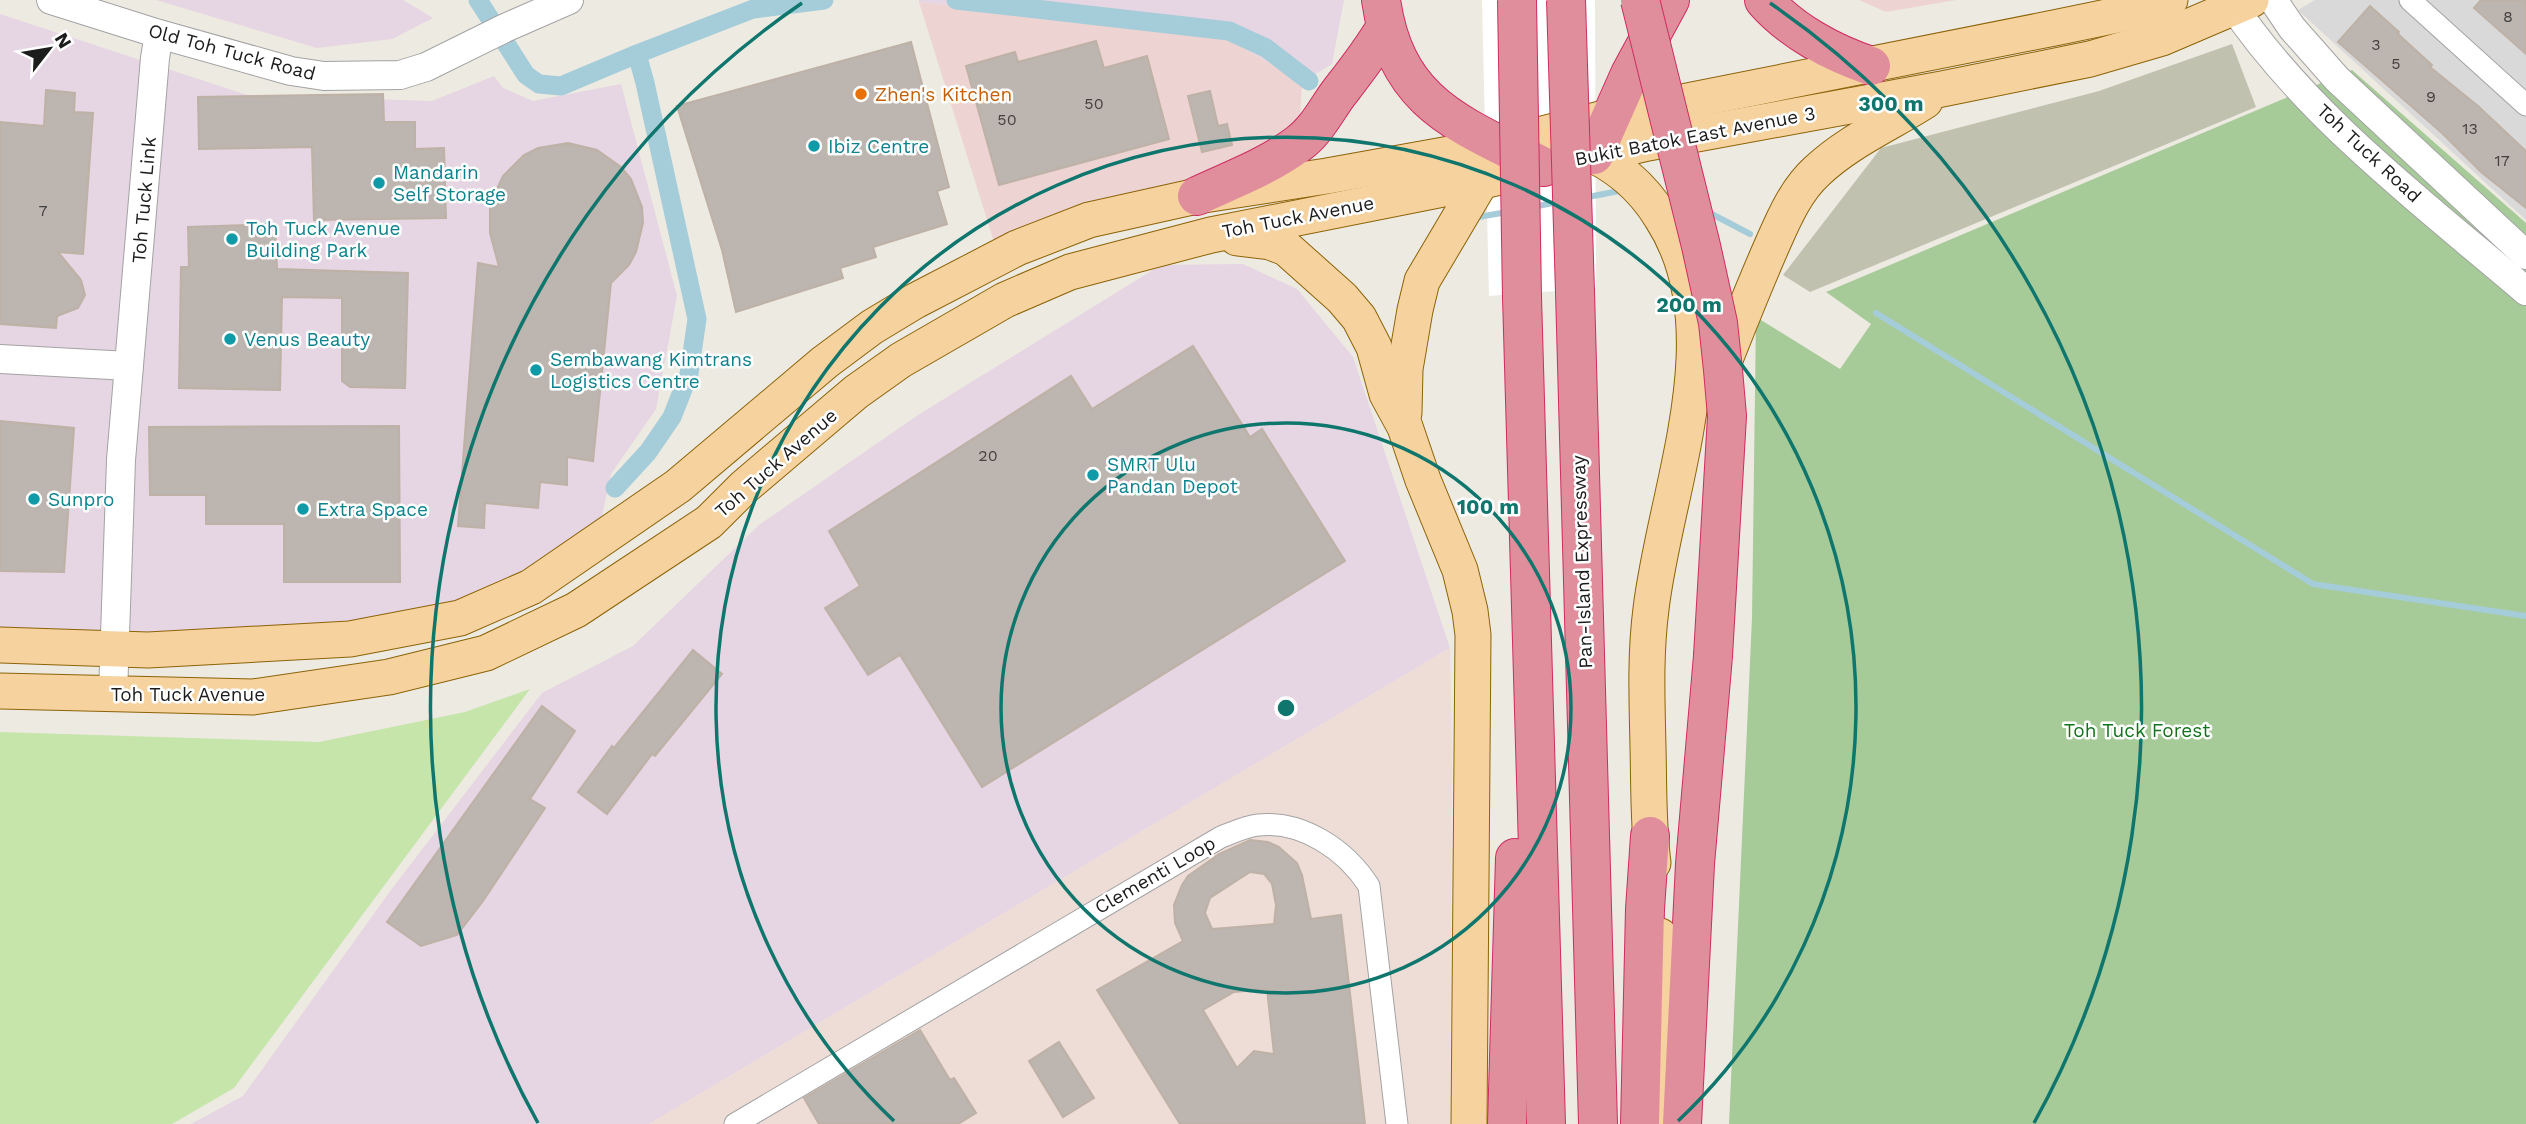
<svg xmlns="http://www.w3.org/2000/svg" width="2526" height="1124" font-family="'Work Sans',sans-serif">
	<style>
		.residential { fill: #dad9d9 }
		.commercial { fill: #edd4d2 }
		.industrial { fill: #e6d5e2 }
		.military { fill: #eeddd6 }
		.construction { fill: #c1c1af }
		.grass { fill: #c6e5aa }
		.forest { fill: #a7ca99 }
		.pier { fill: #fff }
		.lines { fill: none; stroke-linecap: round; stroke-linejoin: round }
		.stream { stroke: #a5ccd9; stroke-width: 6 }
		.canal { stroke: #a5ccd9; stroke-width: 19 }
		.building { fill: #bdb5af; stroke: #beb1a6; stroke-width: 2; fill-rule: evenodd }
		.minor-casing { stroke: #a3a3a3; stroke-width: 23 }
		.tertiary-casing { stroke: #a3a3a3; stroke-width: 30 }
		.primary-casing { stroke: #8c6308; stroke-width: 37 }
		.motorway-casing { stroke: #cd2d61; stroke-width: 40 }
		.minor { stroke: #fff; stroke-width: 21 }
		.tertiary { stroke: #fff; stroke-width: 28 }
		.primary { stroke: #f6d29e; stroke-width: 35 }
		.motorway { stroke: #e18e9c; stroke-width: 38 }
		.motorway-bridge-casing { stroke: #cd2d61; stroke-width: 40; stroke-linecap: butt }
		.motorway-bridge { stroke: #e18e9c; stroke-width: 38 }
		.ring { fill: none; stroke: #0f766e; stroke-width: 3.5 }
		.food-dot { fill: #e8710a; stroke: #fff; stroke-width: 2.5 }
		.culture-dot { fill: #0f9aa8; stroke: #fff; stroke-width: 2.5 }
		.labels { text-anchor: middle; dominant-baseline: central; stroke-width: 5; stroke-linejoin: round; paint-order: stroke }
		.number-label { font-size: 16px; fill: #444241 }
		.street-label { font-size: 19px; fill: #1c1c1c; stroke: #fff }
		.food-label { font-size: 19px; fill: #c56008; stroke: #fff; text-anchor: start }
		.culture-label { font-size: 19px; fill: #0d838f; stroke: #fff; text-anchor: start }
		.park-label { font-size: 19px; fill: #11731b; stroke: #fff }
		.centre { fill: #0f766e; stroke: #fff; stroke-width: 3.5 }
		.ring-label { font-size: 21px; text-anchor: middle; font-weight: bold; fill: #0f766e; stroke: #fff; stroke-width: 5; stroke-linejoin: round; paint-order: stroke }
	</style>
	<rect width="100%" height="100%" fill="#edeae2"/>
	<!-- residential -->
	<polygon class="residential" points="2315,0 2526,0 2526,220 2298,10"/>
	<!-- commercial -->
	<g class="commercial">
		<polygon points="1859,0 1956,0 1886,12"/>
		<polygon points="919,2 1224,37 1302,82 1300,121 1251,161 994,242"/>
	</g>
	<!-- industrial -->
	<g class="industrial">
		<polygon points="156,0 403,0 433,18 392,39 317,48"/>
		<polygon points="919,0 1344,0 1332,64 1302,82 1224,37 919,2"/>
		<polygon points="0,14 247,95 432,101 494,76 503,88 533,101 621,84 677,296 656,409 611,474 598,535 460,614 359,633 129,635 0,632"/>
		<polygon points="1243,264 1297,289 1353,357 1450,648 649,1124 191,1124 243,1096 391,890 542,693 633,646 759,525 918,415 1161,265"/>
	</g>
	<!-- military -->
	<polygon class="military" points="1450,648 1452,767 1450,1124 649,1124"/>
	<!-- construction -->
	<polygon class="construction" points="2232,44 2256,107 1810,292 1783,275 1881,148 2099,91"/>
	<!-- grass -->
	<polygon class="grass" points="530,689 234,1088 172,1124 0,1124 0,732 319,742 465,712"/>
	<!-- forest -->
	<polygon class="forest" points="2352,70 2526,223 2526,1124 1729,1124 1752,618 1756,317 1840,369 1871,324 1826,292"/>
	<!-- pier -->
	<polygon class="pier" points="1482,0 1595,0 1596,288 1489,296"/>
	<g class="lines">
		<!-- stream -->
		<g class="stream">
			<polyline points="1583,198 1624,190"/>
			<polyline points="1532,207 1559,202"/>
			<polyline points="1708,212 1750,234"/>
			<polyline points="1473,218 1507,212"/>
			<polyline points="1876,313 2313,584 2526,616"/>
		</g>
		<!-- canal -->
		<g class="canal">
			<polyline points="478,0 526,75 539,84 561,86 637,54 645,83 697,319 689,374 672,417 648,452 615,488"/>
			<polyline points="956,0 1229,31 1266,48 1309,81"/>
			<polyline points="637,54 753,9 824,0"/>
		</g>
	</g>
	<!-- building -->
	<g class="building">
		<polygon points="2481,0 2526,0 2526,54 2474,8"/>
		<polygon points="2370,6 2399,32 2398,34 2432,65 2430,67 2478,106 2526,151 2526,208 2481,172 2442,133 2338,42"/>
		<polygon points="1096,41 1104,68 1147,56 1169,139 999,185 966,66 1015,52 1018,62"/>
		<polygon points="911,42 949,187 937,191 947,224 873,247 876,257 840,268 843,278 736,312 722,250 677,106"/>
		<polygon points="46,90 75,93 74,112 93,113 83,254 58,252 81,280 85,295 78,308 57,316 56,328 0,324 0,122 44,126"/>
		<polygon points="1210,91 1218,126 1227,124 1232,145 1202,152 1188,96"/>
		<polygon points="383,94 384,122 415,122 415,149 444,148 446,218 314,220 312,147 199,149 198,97"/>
		<polygon points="568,143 597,150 621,167 631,179 642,207 643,223 636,252 629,265 611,283 593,461 567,457 567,485 540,482 538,508 485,503 484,528 458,526 478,263 499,267 490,233 490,203 503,176 524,155 538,148"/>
		<polygon points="275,224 277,269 408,273 405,388 350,387 342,381 342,298 282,297 280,390 179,388 181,267 189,267 188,227"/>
		<polygon points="1193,346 1250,437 1262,429 1345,561 982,787 900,655 868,675 825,608 860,586 829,531 1071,376 1092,409"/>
		<polygon points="0,421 74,428 64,572 0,571"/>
		<polygon points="399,426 400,582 284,582 284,524 206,524 206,495 150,495 149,427"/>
		<polygon points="693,650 722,674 655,756 652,754 607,814 578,792 612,746 614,748"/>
		<polygon points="542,706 575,731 530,799 545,808 483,901 457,935 421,946 387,922"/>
		<path d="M1250,840L1268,842L1279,847L1297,863L1302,875L1311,919L1341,915L1365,1124H1180L1097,990L1183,941L1175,923L1174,905L1182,885L1188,876L1219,854ZM1250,872L1264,874L1272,884L1276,905L1274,924L1212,929L1205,913L1210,898ZM1267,989L1274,1054L1254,1051L1237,1068L1203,1010L1234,992Z"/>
		<polygon points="920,1030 950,1080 954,1078 976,1113 958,1124 819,1124 804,1098"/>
		<polygon points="1059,1042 1094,1098 1063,1117 1029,1061"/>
	</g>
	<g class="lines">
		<!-- minor casing -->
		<g class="minor-casing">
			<g id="minor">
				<polyline points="2410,0 2526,105"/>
				<path d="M735,1124L1221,837C1232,833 1246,826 1258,825C1302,820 1346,850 1369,886L1397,1124"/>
			</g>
		</g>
		<!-- tertiary casing -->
		<g class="tertiary-casing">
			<g id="tertiary">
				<polyline points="51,0 159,34 291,71 324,76 400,75 426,67 505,28 569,0"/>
				<path d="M2229,0C2303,113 2424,204 2526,291"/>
				<polyline points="2273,0 2292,28 2337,79 2526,255"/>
				<polyline points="0,359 129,366"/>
				<polyline points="113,694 121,460 155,58 159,34"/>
			</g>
		</g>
		<!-- primary casing -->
		<g class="primary-casing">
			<g id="primary">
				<path d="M1582,150C1616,164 1642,186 1661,217C1735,330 1665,489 1651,609C1645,655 1647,701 1648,747C1649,786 1648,825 1653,863"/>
				<polyline points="1237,238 1270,242 1286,248 1342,298 1359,318 1374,347 1387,394 1405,427 1423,480 1460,570 1470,611 1473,635 1469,1124"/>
				<path d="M1720,372C1737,329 1754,286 1773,243C1784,218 1796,190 1817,171C1849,141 1889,124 1925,101"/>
				<polyline points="1404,413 1405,369 1415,310 1422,281 1489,168"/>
				<polyline points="0,645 148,650 350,639 460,618 531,587 678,486 825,362 872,327 915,301 1017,248 1089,220 1197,196 1327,176 1500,145 1612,116 2059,27 2131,12 2170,0"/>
				<polyline points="0,691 253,697 389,677 486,653 576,610 709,522 744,487 856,392 901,360 1005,300 1070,272 1211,235 1483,181 1648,143 1942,89 2090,59 2162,38 2251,0"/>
				<polyline points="1660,936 1664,1013 1663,1124"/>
			</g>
		</g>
		<!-- motorway casing -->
		<g class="motorway-casing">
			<g id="motorway">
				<path d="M1381,0C1396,105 1460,124 1544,167"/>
				<path d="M1764,0C1791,31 1832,53 1871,66"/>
				<polyline points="1594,155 1630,74 1670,0"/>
				<path d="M1197,196C1231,180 1267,167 1298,144C1316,131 1325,112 1338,94C1355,72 1371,52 1385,28"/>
				<polyline points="1575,292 1598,1124"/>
				<polyline points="1522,297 1546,1124"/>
				<polyline points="1507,1124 1515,858"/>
				<polyline points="1640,1124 1645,909 1650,836"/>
				<polyline points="1682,1124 1695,864 1713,656"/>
			</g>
		</g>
		<!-- minor -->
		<use href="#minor" class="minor"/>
		<!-- tertiary -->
		<use href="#tertiary" class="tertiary"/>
		<!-- primary -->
		<use href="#primary" class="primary"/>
		<!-- motorway -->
		<use href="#motorway" class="motorway"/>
		<!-- motorway-bridge casing -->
		<g class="motorway-bridge-casing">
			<g id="motorway-bridge">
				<polyline points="1517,0 1522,297"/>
				<polyline points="1566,0 1575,292"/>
				<polyline points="1640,0 1701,246 1718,323 1723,370 1727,416 1713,656"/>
			</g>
		</g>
		<!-- motorway-bridge -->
		<use href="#motorway-bridge" class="motorway-bridge"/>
	</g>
	<!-- distance rings -->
	<g class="ring">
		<circle cx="1286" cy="708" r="285"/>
		<path d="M894 1121A570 570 0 1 1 1678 1121"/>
		<path d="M538 1123A855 855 0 0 1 802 3M1770 3A855 855 0 0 1 2034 1123"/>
	</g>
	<!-- markers -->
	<circle class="food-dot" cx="861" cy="94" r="7"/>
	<g class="culture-dot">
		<circle cx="814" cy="146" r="7"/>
		<circle cx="379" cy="183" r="7"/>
		<circle cx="232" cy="239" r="7"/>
		<circle cx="230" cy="339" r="7"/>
		<circle cx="536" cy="370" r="7"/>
		<circle cx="1093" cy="475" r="7"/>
		<circle cx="34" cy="499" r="7"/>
		<circle cx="303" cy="509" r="7"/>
	</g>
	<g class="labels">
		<!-- number labels -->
		<g class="number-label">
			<text x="2508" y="16">8</text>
			<text x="2376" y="44">3</text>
			<text x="2396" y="63">5</text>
			<text x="2431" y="96">9</text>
			<text x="1094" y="103">50</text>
			<text x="1007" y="119">50</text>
			<text x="2470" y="128">13</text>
			<text x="2502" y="160">17</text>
			<text x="43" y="210">7</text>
			<text x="988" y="455">20</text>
		</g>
		<!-- street labels -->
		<g class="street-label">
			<text transform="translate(232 52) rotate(15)">Old Toh Tuck Road</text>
			<text transform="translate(1695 136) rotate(-11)">Bukit Batok East Avenue 3</text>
			<text transform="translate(2369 153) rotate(43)">Toh Tuck Road</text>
			<text transform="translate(144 200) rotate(-85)">Toh Tuck Link</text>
			<text transform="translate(1298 217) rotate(-11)">Toh Tuck Avenue</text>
			<text transform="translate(776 463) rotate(-41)">Toh Tuck Avenue</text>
			<text transform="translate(1582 562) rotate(-92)">Pan-Island Expressway</text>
			<text x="188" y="694">Toh Tuck Avenue</text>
			<text transform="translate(1155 875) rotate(-30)">Clementi Loop</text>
		</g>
		<!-- food labels -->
		<g class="food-label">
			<text x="875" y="94">Zhen's Kitchen</text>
		</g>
		<!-- culture labels -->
		<g class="culture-label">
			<text x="828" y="146">Ibiz Centre</text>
			<text x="393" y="172">Mandarin<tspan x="393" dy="22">Self Storage</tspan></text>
			<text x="246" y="228">Toh Tuck Avenue<tspan x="246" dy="22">Building Park</tspan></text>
			<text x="244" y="339">Venus Beauty</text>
			<text x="550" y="359">Sembawang Kimtrans<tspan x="550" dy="22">Logistics Centre</tspan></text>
			<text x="1107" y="464">SMRT Ulu<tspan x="1107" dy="22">Pandan Depot</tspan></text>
			<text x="48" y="499">Sunpro</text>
			<text x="317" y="509">Extra Space</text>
		</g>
		<!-- park labels -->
		<g class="park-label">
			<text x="2137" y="730">Toh Tuck Forest</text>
		</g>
	</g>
	<circle cx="1286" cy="708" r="10" class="centre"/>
	<g class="ring-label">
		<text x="1891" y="111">300 m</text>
		<text x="1689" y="312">200 m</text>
		<text x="1488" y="514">100 m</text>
	</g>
	<!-- north arrow -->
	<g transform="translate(49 49) rotate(59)" stroke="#ffffff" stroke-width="5" paint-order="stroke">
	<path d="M0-5L12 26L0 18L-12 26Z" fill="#1c1c1c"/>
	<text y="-10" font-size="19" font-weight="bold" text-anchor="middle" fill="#1c1c1c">N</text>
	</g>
</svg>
